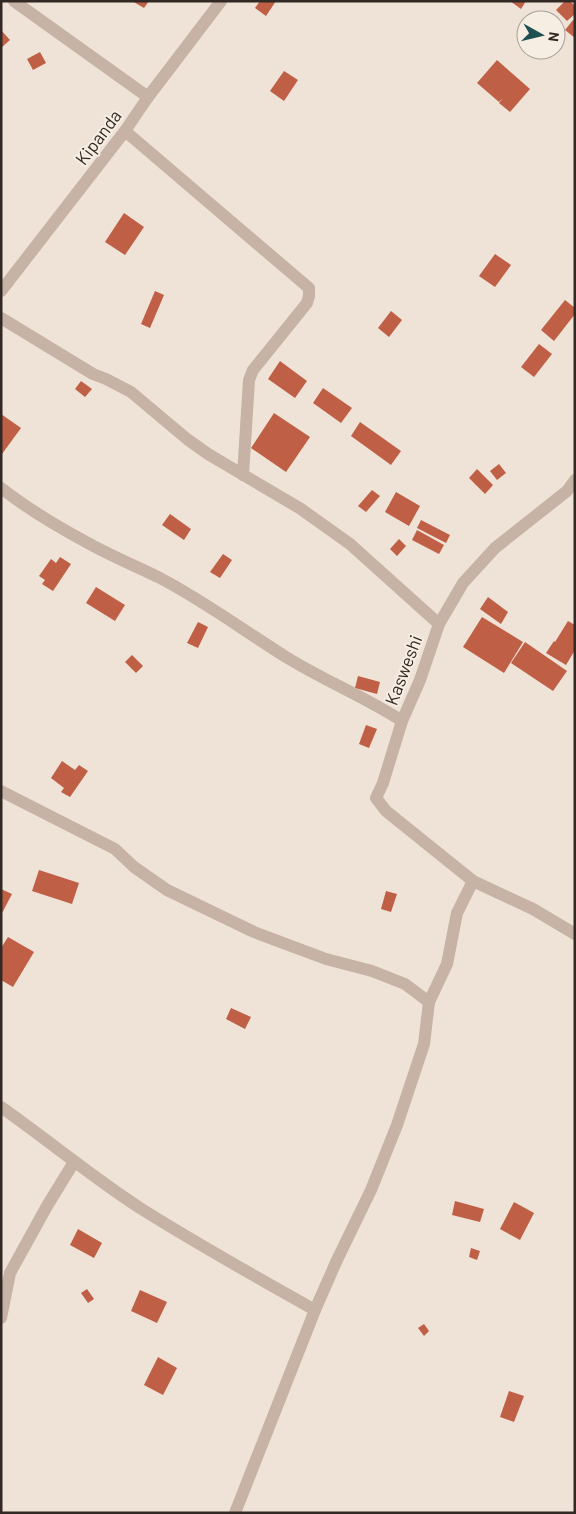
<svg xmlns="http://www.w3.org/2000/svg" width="576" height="1514" font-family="Barlow,sans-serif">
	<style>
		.building { fill: #bf5f45 }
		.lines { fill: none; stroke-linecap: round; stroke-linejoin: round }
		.street { stroke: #c6b3a5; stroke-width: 12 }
		.labels { text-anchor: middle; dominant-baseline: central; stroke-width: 4; stroke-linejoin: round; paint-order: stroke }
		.street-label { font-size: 18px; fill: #322925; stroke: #f7eee3 }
	</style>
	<rect width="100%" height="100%" fill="#efe3d7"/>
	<!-- building -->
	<g class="building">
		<polygon points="132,1 149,1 144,8"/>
		<polygon points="260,1 276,1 266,16 255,8"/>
		<polygon points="510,1 526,1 521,9"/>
		<polygon points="565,1 570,1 575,6 575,14 567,21 556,10"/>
		<polygon points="573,20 575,21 575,38 565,30"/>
		<polygon points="1,30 10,40 1,48"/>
		<polygon points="40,52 46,63 33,70 27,59"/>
		<polygon points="497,60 530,89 510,112 499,103 503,98 499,102 477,83"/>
		<polygon points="284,71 298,80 284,101 270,91"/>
		<polygon points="124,213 144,227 125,255 105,242"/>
		<polygon points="495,254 511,265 495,287 479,276"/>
		<polygon points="155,291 164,295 150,328 141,324"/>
		<polygon points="565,300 575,308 575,314 554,341 541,330"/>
		<polygon points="391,311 402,320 389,337 378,328"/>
		<polygon points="539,344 552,354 534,377 521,367"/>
		<polygon points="280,361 307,381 295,398 268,379"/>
		<polygon points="81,381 92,389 85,397 75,389"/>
		<polygon points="323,388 352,408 341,423 313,403"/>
		<polygon points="274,413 310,437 286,472 251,448"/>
		<polygon points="1,414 21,428 2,454 1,453"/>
		<polygon points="360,422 401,451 391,465 351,436"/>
		<polygon points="499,464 506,473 497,480 490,471"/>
		<polygon points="477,469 493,485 485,494 469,478"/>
		<polygon points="372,490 380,496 366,512 358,506"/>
		<polygon points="396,492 420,506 409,526 385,512"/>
		<polygon points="170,514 191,529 184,540 162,525"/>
		<polygon points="421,520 450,535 446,543 417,528"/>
		<polygon points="417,530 444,545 439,554 412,540"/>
		<polygon points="399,539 406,546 397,556 390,549"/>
		<polygon points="223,554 232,560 220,578 210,572"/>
		<polygon points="60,557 71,564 53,591 42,584 45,580 39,576 51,559 56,563"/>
		<polygon points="96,587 125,605 115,621 86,603"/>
		<polygon points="488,597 508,612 501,624 480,609"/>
		<polygon points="482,617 523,642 504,673 463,647"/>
		<polygon points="568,621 575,625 575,650 566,665 546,653 554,641 555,642"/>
		<polygon points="198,622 208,627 198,648 187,643"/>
		<polygon points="525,642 567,671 553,691 511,663"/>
		<polygon points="132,655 143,666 136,673 125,662"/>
		<polygon points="358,676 380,682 377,694 355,688"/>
		<polygon points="366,725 377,729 369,748 359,744"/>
		<polygon points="62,761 75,770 79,765 88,771 70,797 61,792 64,788 51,778"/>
		<polygon points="39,870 79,883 72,904 32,891"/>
		<polygon points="1,889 12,894 1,915"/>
		<polygon points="386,891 397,894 391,912 381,909"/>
		<polygon points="8,937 34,952 13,987 1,980 1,948"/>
		<polygon points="231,1008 251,1017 245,1029 226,1019"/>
		<polygon points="455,1201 484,1209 480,1222 452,1215"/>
		<polygon points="514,1202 534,1213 520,1240 500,1229"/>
		<polygon points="78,1229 102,1243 94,1258 70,1245"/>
		<polygon points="471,1248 480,1251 477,1260 469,1257"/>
		<polygon points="87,1289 94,1299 88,1303 81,1293"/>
		<polygon points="140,1290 167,1302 157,1323 131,1311"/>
		<polygon points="424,1324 429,1331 424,1336 418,1328"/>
		<polygon points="158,1357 177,1368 163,1395 144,1385"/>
		<polygon points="509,1391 524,1396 514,1422 500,1417"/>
	</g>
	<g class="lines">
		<!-- street -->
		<g class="street">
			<polyline points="14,1 148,97"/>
			<polyline points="125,131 309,288 309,296 307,303 253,370 249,380 243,475"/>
			<polyline points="1,291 125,131 148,97 221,1"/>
			<polyline points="1,318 93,374 106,379 131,392 187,439 208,454 301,509 350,544 439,624"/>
			<polyline points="575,480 567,491 495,548 463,583 439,624 420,680 402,721 383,783 376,798 386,811 473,881 533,909 575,934"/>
			<path d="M1,488C28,509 58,527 88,543C111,556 136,566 160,578C204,601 243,630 286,657C323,680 365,697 402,721"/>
			<polyline points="1,791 115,849 134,867 167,890 254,932 326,959 372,971 405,984 429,1002"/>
			<path d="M1,1107C48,1140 92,1177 140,1208C197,1244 256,1277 315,1310"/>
			<polyline points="1,1318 10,1273 47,1206 74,1162"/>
			<polyline points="235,1513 315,1310 337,1260 371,1190 397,1125 424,1044 429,1002 447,964 457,913 473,881"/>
		</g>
	</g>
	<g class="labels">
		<!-- street labels -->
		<g class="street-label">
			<text transform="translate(98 137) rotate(-53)">Kipanda</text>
			<text transform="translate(403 670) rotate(-69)">Kasweshi</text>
		</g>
	</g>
	<!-- border -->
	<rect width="576" height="1514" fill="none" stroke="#322925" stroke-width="5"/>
	<!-- north arrow -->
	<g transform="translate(541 35) rotate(98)"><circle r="24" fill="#f7eee3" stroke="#a89f97"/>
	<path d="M0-4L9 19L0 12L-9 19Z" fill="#1e4f51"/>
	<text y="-8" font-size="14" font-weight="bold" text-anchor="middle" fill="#322925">N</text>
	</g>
</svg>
